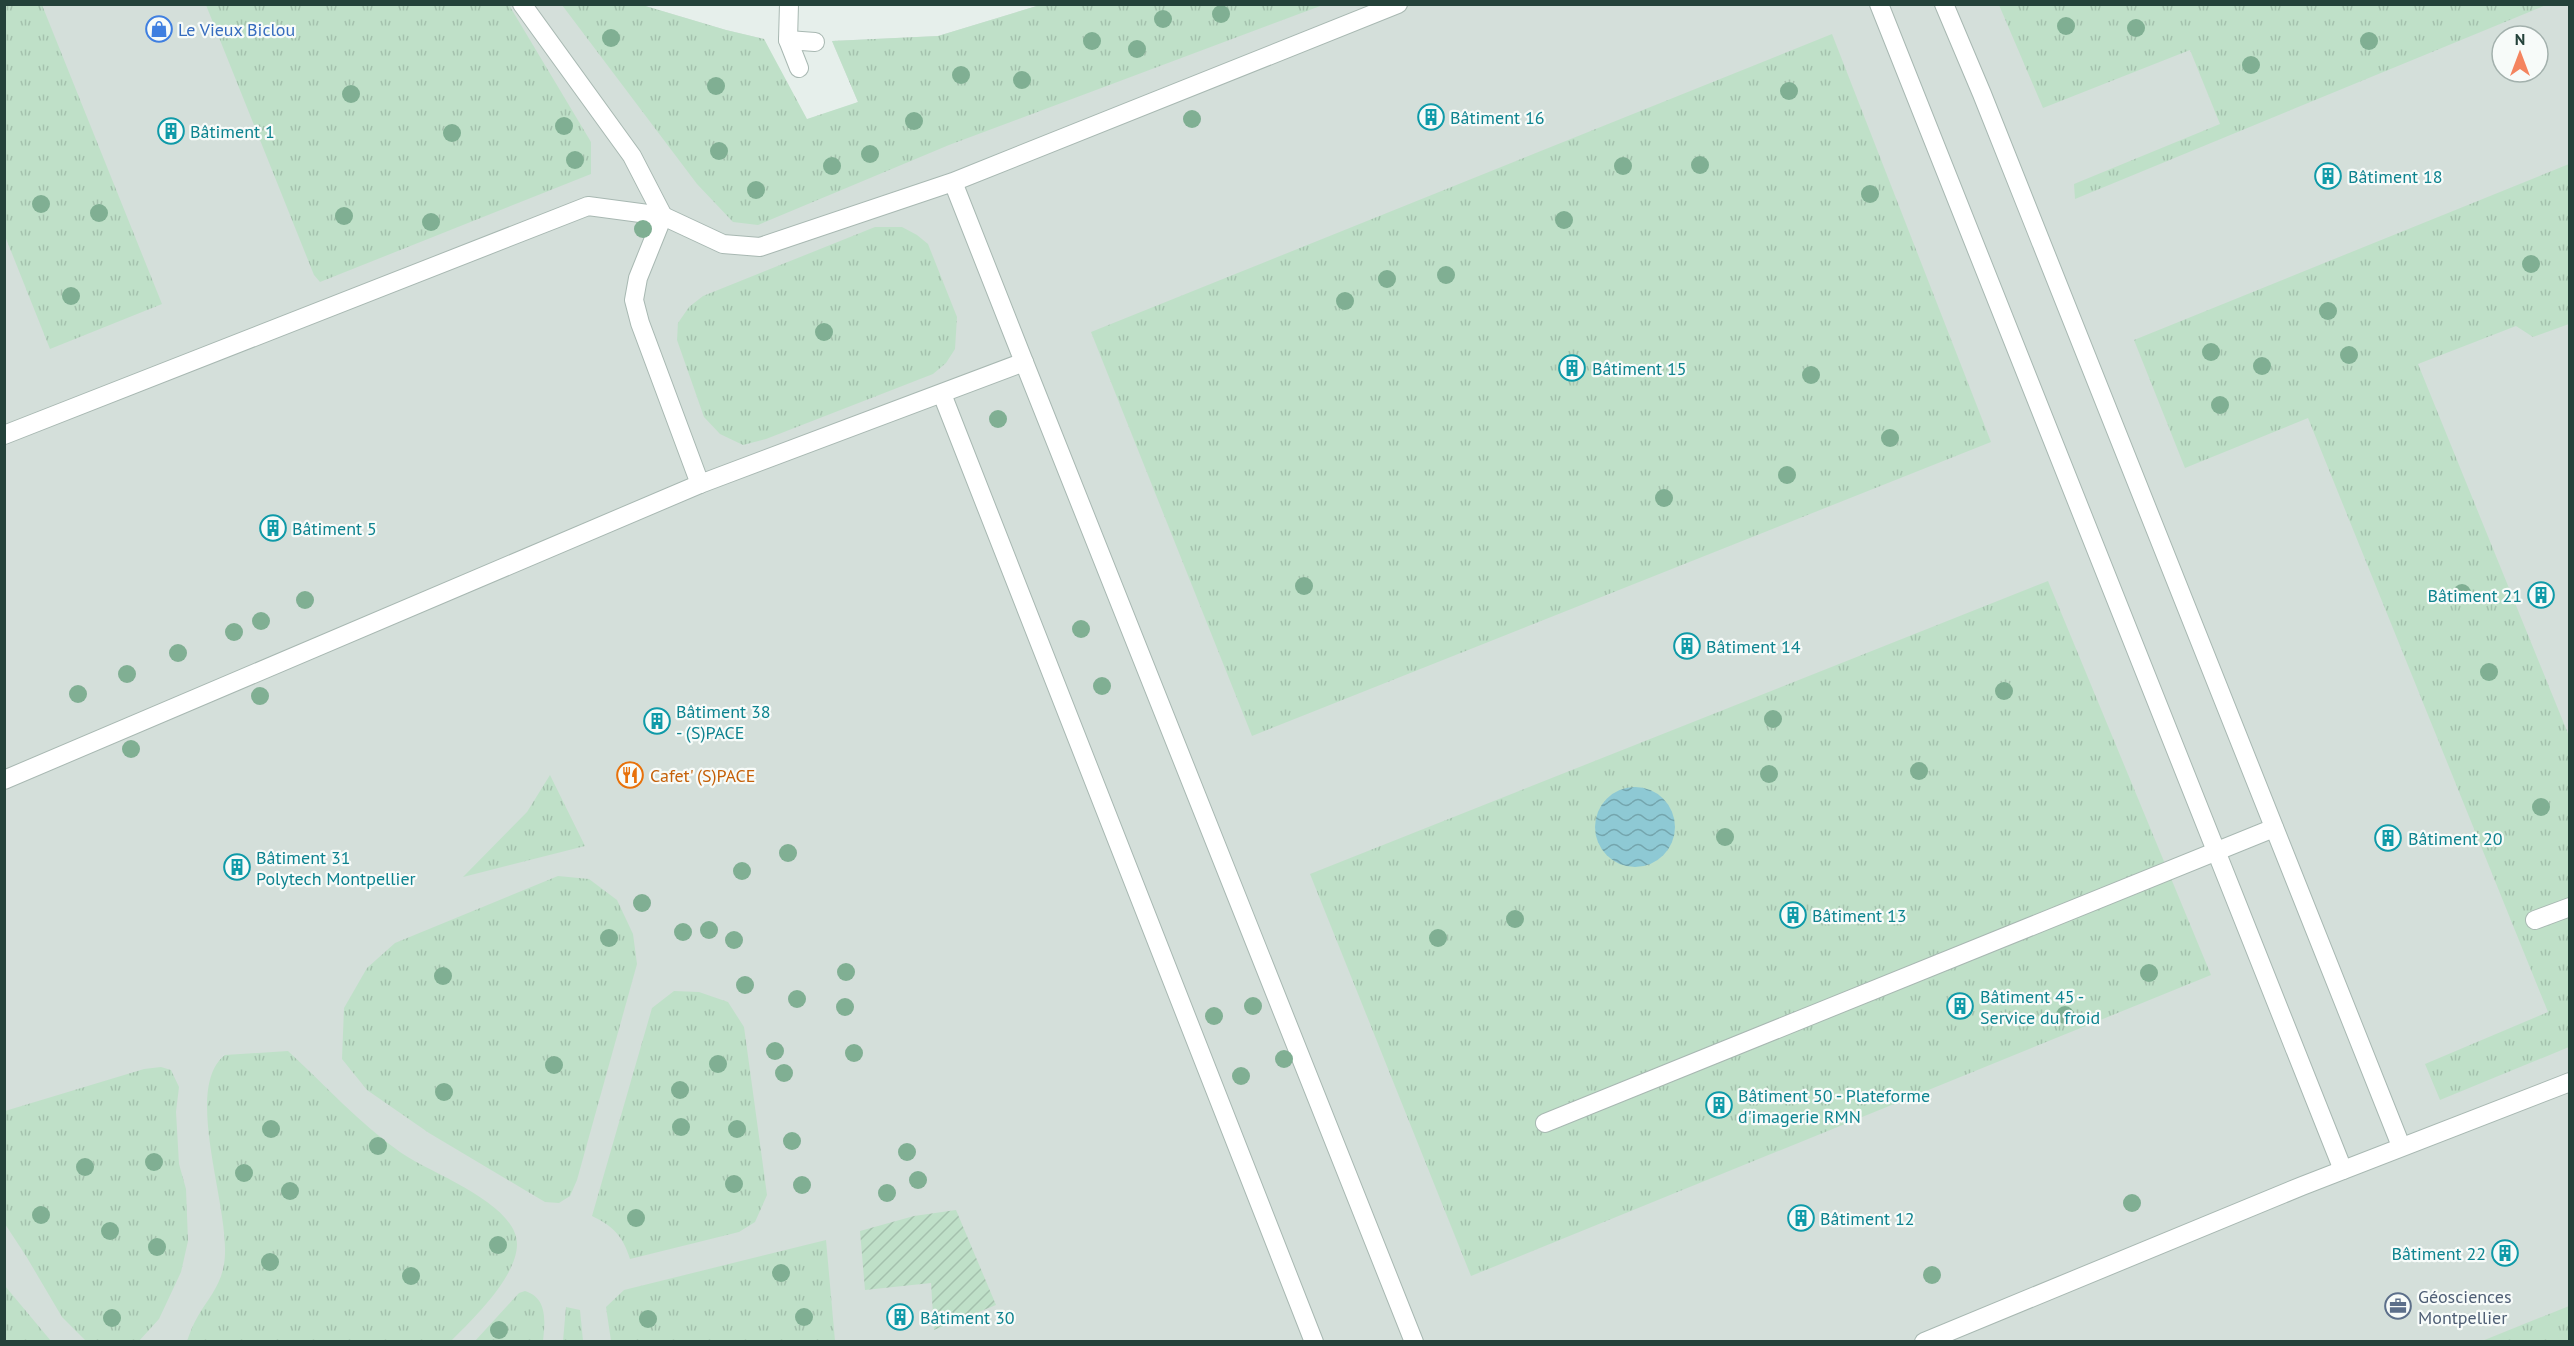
<svg xmlns="http://www.w3.org/2000/svg" width="2574" height="1346" font-family="'PT Sans',sans-serif">
	<style>
		.built { fill: #d4dfda; fill-rule: evenodd }
		.grass { fill: url(#grass-tufts) }
		.garden { fill: url(#garden-furrows) }
		.water { fill: url(#water-waves) }
		.lines { fill: none; stroke-linecap: round; stroke-linejoin: round }
		.lane-casing { stroke: #a8b8b2; stroke-width: 20 }
		.lane { stroke: #fff; stroke-width: 18 }
		.tree { fill: #80af93 }
		.labels { text-anchor: middle; dominant-baseline: central; stroke-width: 4.5; stroke-linejoin: round; paint-order: stroke }
		.shop-label { font-size: 18px; fill: #366cbe; stroke: #f7fbf9; text-anchor: start }
		.culture-label { font-size: 18px; fill: #0d838f; stroke: #f7fbf9; text-anchor: start }
		.food-label { font-size: 18px; fill: #c56008; stroke: #f7fbf9; text-anchor: start }
		.service-label { font-size: 18px; fill: #4e5e75; stroke: #f7fbf9; text-anchor: start }
	</style>
	<defs>
		<pattern id="grass-tufts" width="24" height="20" patternUnits="userSpaceOnUse" patternTransform="scale(1.5)"><rect width="24" height="20" fill="#bfe0c8"/><path d="M3 7l-1-3M5 7V3M7 7l1-3M15 17l-1-3M17 17v-4M19 17l1-3" fill="none" stroke="#a4c1ad"/></pattern>
		<pattern id="garden-furrows" width="10" height="10" patternUnits="userSpaceOnUse" patternTransform="scale(1.5)"><rect width="10" height="10" fill="#bfe0c8"/><path d="M-1 1l2-2M0 10L10 0M9 11l2-2" fill="none" stroke="#a4c1ad"/></pattern>
		<pattern id="water-waves" width="16" height="10" patternUnits="userSpaceOnUse" patternTransform="scale(1.5)"><rect width="16" height="10" fill="#8ec9d4"/><path d="M0 5q4-4 8 0t8 0" fill="none" stroke="#74a5ad"/></pattern>
	</defs>
	<rect width="100%" height="100%" fill="#e6efeb"/>
	<!-- built -->
	<path class="built" d="M5,5H642L726,30L764,39L805,125L858,102L832,41L938,36L1040,5H2569V1341L5,1342ZM2502,36H2538V72H2502Z"/>
	<!-- grass -->
	<g class="grass">
		<polygon points="5,4 42,5 162,304 50,349 5,236"/>
		<polygon points="206,5 509,5 591,142 591,174 320,282 314,275"/>
		<polygon points="562,5 642,5 726,30 764,39 807,119 858,102 832,41 938,36 1040,5 1323,5 949,145 758,225 733,222 697,184"/>
		<polygon points="1999,5 2546,5 2075,199 2074,184 2220,124 2190,50 2043,108"/>
		<polygon points="1832,34 1991,442 1252,736 1091,332"/>
		<polygon points="2569,164 2569,324 2533,337 2516,326 2418,364 2569,736 2569,1047 2440,1100 2425,1064 2548,1012 2308,418 2185,468 2134,340"/>
		<polygon points="875,227 902,227 917,235 928,244 957,317 955,349 946,363 933,374 766,439 743,445 720,434 704,417 677,340 678,323 689,307 703,296"/>
		<polygon points="2048,581 2211,975 1471,1276 1310,874"/>
		<polygon points="550,775 585,846 463,877 527,812"/>
		<polygon points="558,876 589,879 617,900 633,934 637,964 577,1180 570,1196 559,1203 545,1202 429,1133 367,1090 342,1059 344,1008 367,968 395,943"/>
		<path d="M674,991L699,992L728,1002L744,1027L767,1195L755,1222L739,1232L630,1259C623,1236 613,1226 592,1216L652,1008Z"/>
		<path d="M288,1051C325,1085 359,1123 400,1152C429,1173 518,1203 517,1245C516,1278 473,1319 451,1341H187C190,1333 193,1324 198,1316C208,1299 221,1285 224,1264C233,1213 181,1089 225,1055Z"/>
		<polygon points="161,1067 171,1070 179,1087 176,1112 179,1164 186,1189 188,1241 181,1272 159,1319 139,1341 86,1341 62,1317 26,1256 5,1224 5,1111 144,1069"/>
		<polygon points="826,1240 835,1341 611,1341 606,1307 624,1290"/>
		<polygon points="4,1286 5,1286 51,1341 5,1341"/>
		<path d="M525,1291C548,1298 545,1322 543,1341H475L519,1293Z"/>
		<polygon points="2569,1306 2569,1341 2482,1341"/>
		<polygon points="566,1307 580,1310 583,1341 563,1341"/>
	</g>
	<!-- garden -->
	<polygon class="garden" points="956,1210 996,1305 934,1330 931,1283 865,1290 860,1231 914,1216"/>
	<!-- water -->
	<circle class="water" cx="1635" cy="827" r="40"/>
	<g class="lines">
		<!-- lane casing -->
		<g class="lane-casing">
			<g id="lane">
				<polyline points="522,4 632,156 663,216"/>
				<polyline points="789,4 788,40 799,68"/>
				<polyline points="1879,4 2343,1170"/>
				<polyline points="1944,4 1982,94 2401,1146"/>
				<polyline points="788,40 815,42"/>
				<polyline points="953,182 1024,362 700,484 640,323 634,300 638,278 663,216 723,244 760,247 953,182 1398,4"/>
				<polyline points="1024,362 1414,1342"/>
				<polyline points="942,394 1314,1342"/>
				<polyline points="4,435 588,206 663,216"/>
				<polyline points="4,780 700,484"/>
				<polyline points="2535,920 2570,907"/>
				<polyline points="1545,1123 2274,828"/>
				<polyline points="1924,1342 2302,1186 2570,1082"/>
			</g>
		</g>
		<!-- lane -->
		<use href="#lane" class="lane"/>
	</g>
	<!-- trees -->
	<g class="tree">
		<circle cx="1221" cy="14" r="9"/>
		<circle cx="1163" cy="19" r="9"/>
		<circle cx="2066" cy="26" r="9"/>
		<circle cx="2136" cy="28" r="9"/>
		<circle cx="611" cy="38" r="9"/>
		<circle cx="1092" cy="41" r="9"/>
		<circle cx="2369" cy="41" r="9"/>
		<circle cx="1137" cy="49" r="9"/>
		<circle cx="2251" cy="65" r="9"/>
		<circle cx="961" cy="75" r="9"/>
		<circle cx="1022" cy="80" r="9"/>
		<circle cx="716" cy="86" r="9"/>
		<circle cx="1789" cy="91" r="9"/>
		<circle cx="351" cy="94" r="9"/>
		<circle cx="1192" cy="119" r="9"/>
		<circle cx="914" cy="121" r="9"/>
		<circle cx="564" cy="126" r="9"/>
		<circle cx="452" cy="133" r="9"/>
		<circle cx="719" cy="151" r="9"/>
		<circle cx="870" cy="154" r="9"/>
		<circle cx="575" cy="160" r="9"/>
		<circle cx="1700" cy="165" r="9"/>
		<circle cx="832" cy="166" r="9"/>
		<circle cx="1623" cy="166" r="9"/>
		<circle cx="756" cy="190" r="9"/>
		<circle cx="1870" cy="194" r="9"/>
		<circle cx="41" cy="204" r="9"/>
		<circle cx="99" cy="213" r="9"/>
		<circle cx="344" cy="216" r="9"/>
		<circle cx="1564" cy="220" r="9"/>
		<circle cx="431" cy="222" r="9"/>
		<circle cx="643" cy="229" r="9"/>
		<circle cx="2531" cy="264" r="9"/>
		<circle cx="1446" cy="275" r="9"/>
		<circle cx="1387" cy="279" r="9"/>
		<circle cx="71" cy="296" r="9"/>
		<circle cx="1345" cy="301" r="9"/>
		<circle cx="2328" cy="311" r="9"/>
		<circle cx="824" cy="332" r="9"/>
		<circle cx="2211" cy="352" r="9"/>
		<circle cx="2349" cy="355" r="9"/>
		<circle cx="2262" cy="366" r="9"/>
		<circle cx="1811" cy="375" r="9"/>
		<circle cx="2220" cy="405" r="9"/>
		<circle cx="998" cy="419" r="9"/>
		<circle cx="1890" cy="438" r="9"/>
		<circle cx="1787" cy="475" r="9"/>
		<circle cx="1664" cy="498" r="9"/>
		<circle cx="1304" cy="586" r="9"/>
		<circle cx="2462" cy="593" r="9"/>
		<circle cx="305" cy="600" r="9"/>
		<circle cx="261" cy="621" r="9"/>
		<circle cx="1081" cy="629" r="9"/>
		<circle cx="234" cy="632" r="9"/>
		<circle cx="178" cy="653" r="9"/>
		<circle cx="2489" cy="672" r="9"/>
		<circle cx="127" cy="674" r="9"/>
		<circle cx="1102" cy="686" r="9"/>
		<circle cx="2004" cy="691" r="9"/>
		<circle cx="78" cy="694" r="9"/>
		<circle cx="260" cy="696" r="9"/>
		<circle cx="1773" cy="719" r="9"/>
		<circle cx="131" cy="749" r="9"/>
		<circle cx="1919" cy="771" r="9"/>
		<circle cx="1769" cy="774" r="9"/>
		<circle cx="2541" cy="807" r="9"/>
		<circle cx="1725" cy="837" r="9"/>
		<circle cx="788" cy="853" r="9"/>
		<circle cx="742" cy="871" r="9"/>
		<circle cx="642" cy="903" r="9"/>
		<circle cx="1515" cy="919" r="9"/>
		<circle cx="709" cy="930" r="9"/>
		<circle cx="683" cy="932" r="9"/>
		<circle cx="609" cy="938" r="9"/>
		<circle cx="1438" cy="938" r="9"/>
		<circle cx="734" cy="940" r="9"/>
		<circle cx="846" cy="972" r="9"/>
		<circle cx="2149" cy="973" r="9"/>
		<circle cx="443" cy="976" r="9"/>
		<circle cx="745" cy="985" r="9"/>
		<circle cx="797" cy="999" r="9"/>
		<circle cx="1253" cy="1006" r="9"/>
		<circle cx="845" cy="1007" r="9"/>
		<circle cx="2065" cy="1015" r="9"/>
		<circle cx="1214" cy="1016" r="9"/>
		<circle cx="775" cy="1051" r="9"/>
		<circle cx="854" cy="1053" r="9"/>
		<circle cx="1284" cy="1059" r="9"/>
		<circle cx="718" cy="1064" r="9"/>
		<circle cx="554" cy="1065" r="9"/>
		<circle cx="784" cy="1073" r="9"/>
		<circle cx="1241" cy="1076" r="9"/>
		<circle cx="680" cy="1090" r="9"/>
		<circle cx="444" cy="1092" r="9"/>
		<circle cx="681" cy="1127" r="9"/>
		<circle cx="271" cy="1129" r="9"/>
		<circle cx="737" cy="1129" r="9"/>
		<circle cx="792" cy="1141" r="9"/>
		<circle cx="378" cy="1146" r="9"/>
		<circle cx="907" cy="1152" r="9"/>
		<circle cx="154" cy="1162" r="9"/>
		<circle cx="85" cy="1167" r="9"/>
		<circle cx="244" cy="1173" r="9"/>
		<circle cx="918" cy="1180" r="9"/>
		<circle cx="734" cy="1184" r="9"/>
		<circle cx="802" cy="1185" r="9"/>
		<circle cx="290" cy="1191" r="9"/>
		<circle cx="887" cy="1193" r="9"/>
		<circle cx="2132" cy="1203" r="9"/>
		<circle cx="41" cy="1215" r="9"/>
		<circle cx="636" cy="1218" r="9"/>
		<circle cx="110" cy="1231" r="9"/>
		<circle cx="498" cy="1245" r="9"/>
		<circle cx="157" cy="1247" r="9"/>
		<circle cx="270" cy="1262" r="9"/>
		<circle cx="781" cy="1273" r="9"/>
		<circle cx="1932" cy="1275" r="9"/>
		<circle cx="411" cy="1276" r="9"/>
		<circle cx="804" cy="1317" r="9"/>
		<circle cx="112" cy="1318" r="9"/>
		<circle cx="648" cy="1319" r="9"/>
		<circle cx="499" cy="1330" r="9"/>
	</g>
	<!-- icons -->
	<defs>
		<g id="shop-ring" transform="scale(1.35)"><circle r="9.5" fill="#f7fbf9" stroke="#3f7fe0" stroke-width="1.5"/><path d="M-5-2.5h2.3a2.7 3.5 0 0 1 5.4 0H5L5.5 6h-11ZM-1.5-2.5h3a1.5 2.3 0 0 0-3 0Z" fill="#3f7fe0"/></g>
		<g id="building-ring" transform="scale(1.35)"><circle r="9.5" fill="#f7fbf9" stroke="#0f9aa8" stroke-width="1.5"/><path d="M-4-6H4V6H1V3H-1V6H-4ZM-2.5-4.3h1.7v1.8h-1.7ZM.8-4.3h1.7v1.8H.8ZM-2.5-1h1.7V.8h-1.7ZM.8-1h1.7V.8H.8Z" fill="#0f9aa8"/></g>
		<g id="restaurant-ring" transform="scale(1.35)"><circle r="9.5" fill="#f7fbf9" stroke="#e8710a" stroke-width="1.5"/><path d="M-5-6h1v4h1v-4h1v4h1v-4h1v5L-1.5 .5V6h-2V.5L-5-1ZM5-6V6H3V1.5H1.5Q1.5-4 5-6Z" fill="#e8710a"/></g>
		<g id="office-ring" transform="scale(1.35)"><circle r="9.5" fill="#f7fbf9" stroke="#5c6f8a" stroke-width="1.5"/><path d="M-6-3h4V-5.5h4V-3h4V5H-6ZM-1-4.5V-3h2v-1.5ZM-6 0V1H6V0Z" fill="#5c6f8a"/></g>
	</defs>
	<g fill-rule="evenodd">
		<use href="#shop-ring" x="159" y="29"/>
		<use href="#building-ring" x="1431" y="117"/>
		<use href="#building-ring" x="171" y="131"/>
		<use href="#building-ring" x="2328" y="176"/>
		<use href="#building-ring" x="1572" y="368"/>
		<use href="#building-ring" x="273" y="528"/>
		<use href="#building-ring" x="2541" y="595"/>
		<use href="#building-ring" x="1687" y="646"/>
		<use href="#building-ring" x="657" y="721"/>
		<use href="#restaurant-ring" x="630" y="775"/>
		<use href="#building-ring" x="2388" y="838"/>
		<use href="#building-ring" x="237" y="867"/>
		<use href="#building-ring" x="1793" y="915"/>
		<use href="#building-ring" x="1960" y="1006"/>
		<use href="#building-ring" x="1719" y="1105"/>
		<use href="#building-ring" x="1801" y="1218"/>
		<use href="#building-ring" x="2505" y="1253"/>
		<use href="#office-ring" x="2398" y="1306"/>
		<use href="#building-ring" x="900" y="1317"/>
	</g>
	<g class="labels">
		<!-- shop labels -->
		<g class="shop-label">
			<text x="178" y="29">Le Vieux Biclou</text>
		</g>
		<!-- culture labels -->
		<g class="culture-label">
			<text x="1450" y="117">Bâtiment 16</text>
			<text x="190" y="131">Bâtiment 1</text>
			<text x="2348" y="176">Bâtiment 18</text>
			<text x="1592" y="368">Bâtiment 15</text>
			<text x="292" y="528">Bâtiment 5</text>
			<text x="2522" y="595" text-anchor="end">Bâtiment 21</text>
			<text x="1706" y="646">Bâtiment 14</text>
			<text x="676" y="711">Bâtiment 38<tspan x="676" dy="21">- (S)PACE</tspan></text>
			<text x="2408" y="838">Bâtiment 20</text>
			<text x="256" y="857">Bâtiment 31<tspan x="256" dy="21">Polytech Montpellier</tspan></text>
			<text x="1812" y="915">Bâtiment 13</text>
			<text x="1980" y="996">Bâtiment 45 -<tspan x="1980" dy="21">Service du froid</tspan></text>
			<text x="1738" y="1095">Bâtiment 50 - Plateforme<tspan x="1738" dy="21">d'imagerie RMN</tspan></text>
			<text x="1820" y="1218">Bâtiment 12</text>
			<text x="2486" y="1253" text-anchor="end">Bâtiment 22</text>
			<text x="920" y="1317">Bâtiment 30</text>
		</g>
		<!-- food labels -->
		<g class="food-label">
			<text x="650" y="775">Cafet' (S)PACE</text>
		</g>
		<!-- service labels -->
		<g class="service-label">
			<text x="2418" y="1296">Géosciences<tspan x="2418" dy="21">Montpellier</tspan></text>
		</g>
	</g>
	<!-- border -->
	<rect width="2574" height="1346" fill="none" stroke="#24423a" stroke-width="12"/>
	<!-- north arrow -->
	<g transform="translate(2520 54)"><circle r="28" fill="#f7fbf9" stroke="#a3b1ad" stroke-width="1.5"/>
	<path d="M0-4.5L10 22L0 15L-10 22Z" fill="#f4845f"/>
	<text y="-9" font-size="16" font-weight="bold" text-anchor="middle" fill="#24423a">N</text>
	</g>
</svg>
